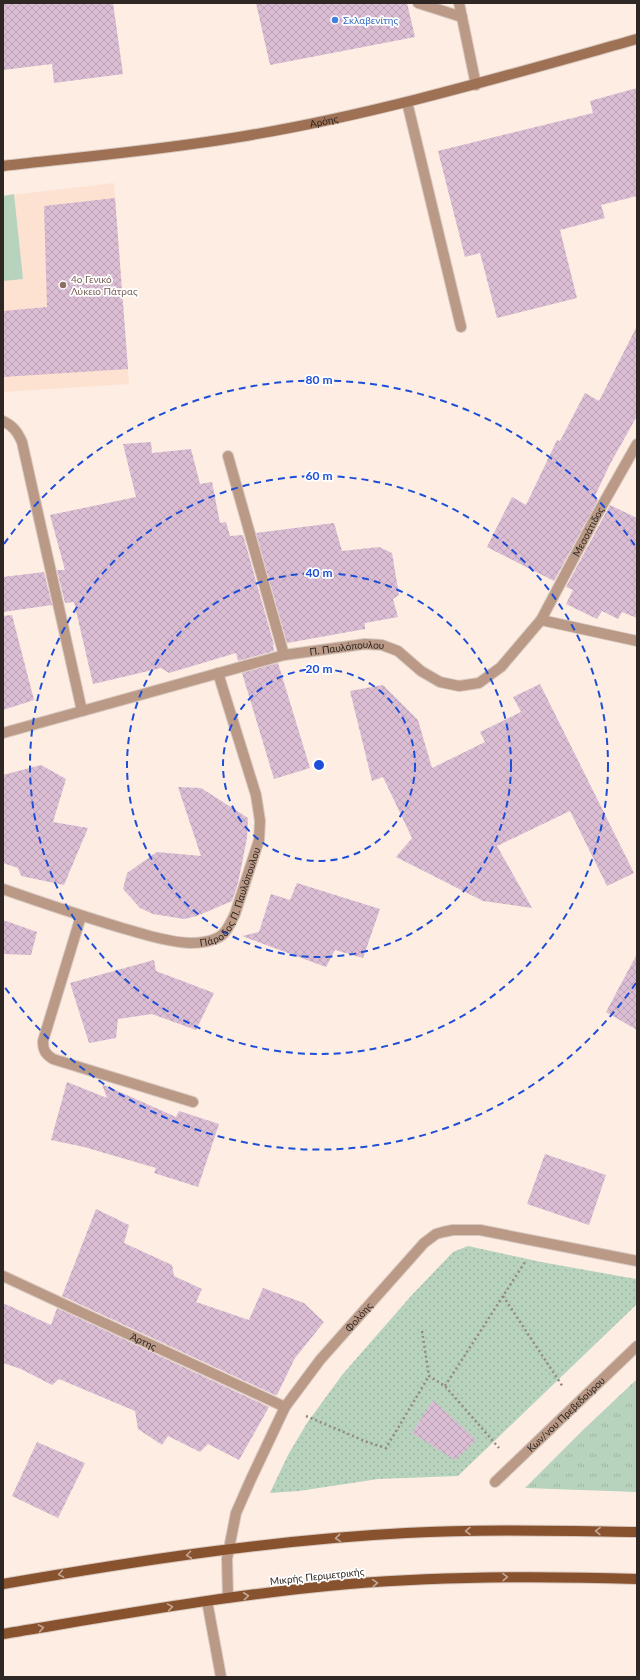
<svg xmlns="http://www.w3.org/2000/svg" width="640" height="1680" font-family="Lato,sans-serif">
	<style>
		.built { fill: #fde2d1 }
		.grass { fill: url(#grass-tufts) }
		.park { fill: url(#park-dots) }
		.pitch { fill: #b7d3bd }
		.building { fill: url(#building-cross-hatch) }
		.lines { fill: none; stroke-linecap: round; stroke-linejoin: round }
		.lane-casing { stroke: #d8c9c0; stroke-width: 12 }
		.street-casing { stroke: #d8c9c0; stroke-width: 12 }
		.secondary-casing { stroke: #d8c9c0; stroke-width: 12 }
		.primary-casing { stroke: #d8c9c0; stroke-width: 12 }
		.path { stroke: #948881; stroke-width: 2.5; stroke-dasharray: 2 3; stroke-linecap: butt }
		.lane { stroke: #ba9a87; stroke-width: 10 }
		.street { stroke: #ba9a87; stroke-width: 10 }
		.secondary { stroke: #9e7054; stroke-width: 10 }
		.primary { stroke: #89522e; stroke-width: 10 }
		.oneway { stroke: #c4a896 }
		.ring { fill: none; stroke: #1d4ed8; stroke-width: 2; stroke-dasharray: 7 5 }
		.shop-dot { fill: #3f7fe0; stroke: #fff; stroke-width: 1.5 }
		.education-dot { fill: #8d6e63; stroke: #fff; stroke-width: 1.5 }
		.labels { text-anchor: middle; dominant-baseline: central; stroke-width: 3.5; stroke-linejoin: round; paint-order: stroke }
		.shop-label { font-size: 10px; fill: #366cbe; stroke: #fff; text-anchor: start }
		.street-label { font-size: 10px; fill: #2f2723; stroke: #fff }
		.education-label { font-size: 10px; fill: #785e54; stroke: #fff; text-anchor: start }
		.centre { fill: #1d4ed8; stroke: #fff; stroke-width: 2 }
		.ring-label { font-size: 12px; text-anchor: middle; font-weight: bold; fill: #1d4ed8; stroke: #fff; stroke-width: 3.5; stroke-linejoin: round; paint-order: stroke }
	</style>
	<defs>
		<pattern id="grass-tufts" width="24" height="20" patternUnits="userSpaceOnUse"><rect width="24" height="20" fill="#b7d3bd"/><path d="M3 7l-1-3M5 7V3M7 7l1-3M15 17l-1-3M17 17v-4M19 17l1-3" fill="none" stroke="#9eb5a2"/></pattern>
		<pattern id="park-dots" width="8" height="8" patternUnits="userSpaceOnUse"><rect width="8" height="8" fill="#b7d3bd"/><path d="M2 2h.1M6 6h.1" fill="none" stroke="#9eb5a2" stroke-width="1.8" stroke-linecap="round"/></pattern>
		<pattern id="building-cross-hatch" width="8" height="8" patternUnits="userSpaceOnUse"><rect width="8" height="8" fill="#dbbdd4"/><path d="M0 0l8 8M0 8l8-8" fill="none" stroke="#bca2b6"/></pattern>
	</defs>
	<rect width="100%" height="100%" fill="#fdede3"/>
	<!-- built -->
	<polygon class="built" points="114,183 129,384 3,392 3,196"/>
	<!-- grass -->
	<polygon class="grass" points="637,1379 637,1492 525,1488 583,1430"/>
	<!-- park -->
	<polygon class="park" points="468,1246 541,1262 636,1279 637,1304 458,1476 378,1479 299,1491 270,1493 288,1455 307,1423 342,1375 411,1296 453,1252"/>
	<!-- pitch -->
	<polygon class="pitch" points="14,194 23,279 3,281 3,196"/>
	<!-- building -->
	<g class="building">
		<polygon points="3,3 113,3 123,74 54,83 52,64 3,70"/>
		<polygon points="256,3 407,3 415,37 270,65"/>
		<polygon points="637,88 637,196 601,205 605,218 560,230 577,298 497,318 480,253 465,257 438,151 593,113 590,101"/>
		<polygon points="115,198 128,369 3,377 3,311 47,307 44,206"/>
		<polygon points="637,326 637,416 610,464 594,498 598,500 554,581 487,547 512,497 526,505 557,440 560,441 585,393 599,401"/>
		<polygon points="151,442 152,453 191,449 200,484 212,482 220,523 226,522 230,536 243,535 274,645 273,645 274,651 238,661 236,653 169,673 161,668 93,684 74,602 65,603 57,570 65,570 50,515 136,497 123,444"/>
		<polygon points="610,505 637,518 637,618 622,612 618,619 602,611 597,619 566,604 573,590 566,587"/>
		<polygon points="334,523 342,551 379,547 392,553 399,595 393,599 398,617 365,623 365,629 287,643 256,533"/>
		<polygon points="44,572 52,605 3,612 3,577"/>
		<polygon points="12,615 34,700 3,710 3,616"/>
		<polygon points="278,663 310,768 274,779 242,673"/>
		<polygon points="540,684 634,873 607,886 570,811 497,846 532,908 483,901 396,857 412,838 383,777 372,781 350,691 383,685 418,720 432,768 485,742 480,732 521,712 513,697"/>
		<polygon points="41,765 66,779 53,822 88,828 64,885 21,876 18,868 3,863 3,775"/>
		<polygon points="178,787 201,788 248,818 247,838 238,883 232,901 197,916 184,919 153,914 140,908 123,889 127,873 157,852 201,856"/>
		<polygon points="297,883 380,909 363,958 335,950 326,967 242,936 259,932 271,894 290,900"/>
		<polygon points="3,920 37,932 31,955 3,954"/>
		<polygon points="637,954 637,1030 606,1012"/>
		<polygon points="154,960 156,971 214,993 196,1030 152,1014 118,1019 116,1038 89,1043 70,983"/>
		<polygon points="67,1082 107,1098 102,1084 176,1117 179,1111 219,1124 198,1187 154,1173 156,1168 84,1147 51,1140"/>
		<polygon points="545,1154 606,1175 589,1225 527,1204"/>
		<polygon points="96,1209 129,1225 124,1243 172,1265 174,1276 202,1289 196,1302 249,1320 263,1288 304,1303 324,1322 295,1358 277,1395 275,1395 62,1296"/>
		<polygon points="3,1303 51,1325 57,1308 269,1407 239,1460 208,1444 200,1452 168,1436 162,1445 138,1429 135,1411 59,1379 52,1385 21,1369 3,1363"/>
		<polygon points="433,1400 476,1440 455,1460 412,1433"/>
		<polygon points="37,1442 85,1463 58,1518 12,1496"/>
	</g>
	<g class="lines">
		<!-- lane casing -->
		<g class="lane-casing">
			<polyline id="lane" points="418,3 462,17"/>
		</g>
		<!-- street casing -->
		<g class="street-casing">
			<g id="street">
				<polyline points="459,3 476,85"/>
				<polyline points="407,102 461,327"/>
				<path d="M3,421C13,426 17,431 22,442L82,711"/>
				<polyline points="228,456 284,655"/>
				<path id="s1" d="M541,620L595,518L637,444"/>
				<path id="s2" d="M3,733L284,655L365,644L382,645L398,651L421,671L440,682L459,686L479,683L501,667L541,620L637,641"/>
				<path id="s3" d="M3,889C43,903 82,916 122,928C144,934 167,942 190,943C199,943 209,942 217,938C226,935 231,922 235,914L259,840L260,821L256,795L218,673"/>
				<path d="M81,916L43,1041C43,1050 45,1054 53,1059L193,1102"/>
				<path id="s4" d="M3,1276L285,1407"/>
				<path id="s5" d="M495,1482L637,1346"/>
				<path id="s6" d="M228,1598L227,1559L236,1513L251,1479L285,1407L320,1360L424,1243L436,1234L443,1232L453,1230H480L637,1261"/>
				<polyline points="207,1601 221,1677"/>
			</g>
		</g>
		<!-- secondary casing -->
		<g class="secondary-casing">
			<g id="secondary">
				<path id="s7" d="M3,166C82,157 161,150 239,137C374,115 505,76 637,39"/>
			</g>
		</g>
		<!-- primary casing -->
		<g class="primary-casing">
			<g id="primary">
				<path d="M3,1584C136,1561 271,1540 406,1533C483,1529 560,1531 637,1532"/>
				<path d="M3,1634C118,1615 233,1594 349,1584C445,1576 541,1576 637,1579"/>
			</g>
		</g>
		<!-- path -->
		<g class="path">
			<polyline points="503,1296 563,1387"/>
			<polyline points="422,1331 429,1376 445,1386 499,1448"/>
			<polyline points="445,1386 525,1262"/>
			<polyline points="306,1416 367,1442 386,1448 429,1376"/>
		</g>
		<!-- lane -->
		<use href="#lane" class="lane"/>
		<!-- street -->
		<use href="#street" class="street"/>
		<!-- secondary -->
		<use href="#secondary" class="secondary"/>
		<!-- primary -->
		<use href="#primary" class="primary"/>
	</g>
	<!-- one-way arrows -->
	<defs><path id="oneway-chevron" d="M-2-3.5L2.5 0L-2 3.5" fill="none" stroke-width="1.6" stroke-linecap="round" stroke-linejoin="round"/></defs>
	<g class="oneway">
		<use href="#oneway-chevron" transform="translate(468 1531) rotate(179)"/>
		<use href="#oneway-chevron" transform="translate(598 1531) rotate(-179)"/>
		<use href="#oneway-chevron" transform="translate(338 1538) rotate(175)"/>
		<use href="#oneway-chevron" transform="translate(189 1555) rotate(173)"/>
		<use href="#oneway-chevron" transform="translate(61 1574) rotate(170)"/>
		<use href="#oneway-chevron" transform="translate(505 1577) rotate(-3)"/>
		<use href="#oneway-chevron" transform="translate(375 1583) rotate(-4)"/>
		<use href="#oneway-chevron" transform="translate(246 1596) rotate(-6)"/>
		<use href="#oneway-chevron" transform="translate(170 1607) rotate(-9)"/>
		<use href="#oneway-chevron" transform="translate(41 1628) rotate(-10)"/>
	</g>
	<!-- distance rings -->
	<g class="ring">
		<circle cx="319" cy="765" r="96"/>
		<circle cx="319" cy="765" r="192"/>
		<circle cx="319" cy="765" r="289"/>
		<path d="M636 983A385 385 0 0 1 4 986M4 544A385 385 0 0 1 636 547"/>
	</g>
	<!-- markers -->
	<circle class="shop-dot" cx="335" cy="20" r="4"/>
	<circle class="education-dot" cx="63" cy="285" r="4"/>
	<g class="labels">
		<!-- shop labels -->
		<g class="shop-label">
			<text x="343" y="20">Σκλαβενίτης</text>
		</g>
		<!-- street labels -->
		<g class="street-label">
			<text stroke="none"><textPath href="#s7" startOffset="324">Αρόης</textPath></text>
			<text stroke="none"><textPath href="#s1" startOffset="100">Μεσσάτιδος</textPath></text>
			<text stroke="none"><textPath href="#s2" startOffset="355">Π. Παυλόπουλου</textPath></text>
			<text stroke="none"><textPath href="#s3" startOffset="264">Πάροδος Π. Παυλόπουλου</textPath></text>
			<text stroke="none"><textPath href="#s6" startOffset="319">Φολόης</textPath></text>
			<text stroke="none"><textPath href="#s4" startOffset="155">Άρτης</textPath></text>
			<text stroke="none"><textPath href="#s5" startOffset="98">Κων/νου Πρεβεδούρου</textPath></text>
			<text transform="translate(317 1576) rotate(-6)">Μικρής Περιμετρικής</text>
		</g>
		<!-- education labels -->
		<g class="education-label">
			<text x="71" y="279">4ο Γενικό<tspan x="71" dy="12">Λύκειο Πάτρας</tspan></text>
		</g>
	</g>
	<circle cx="319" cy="765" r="6" class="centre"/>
	<g class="ring-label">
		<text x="319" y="384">80 m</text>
		<text x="319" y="480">60 m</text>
		<text x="319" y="577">40 m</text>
		<text x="319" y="673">20 m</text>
	</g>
	<!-- border -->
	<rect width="640" height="1680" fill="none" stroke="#2f2723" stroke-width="8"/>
</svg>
